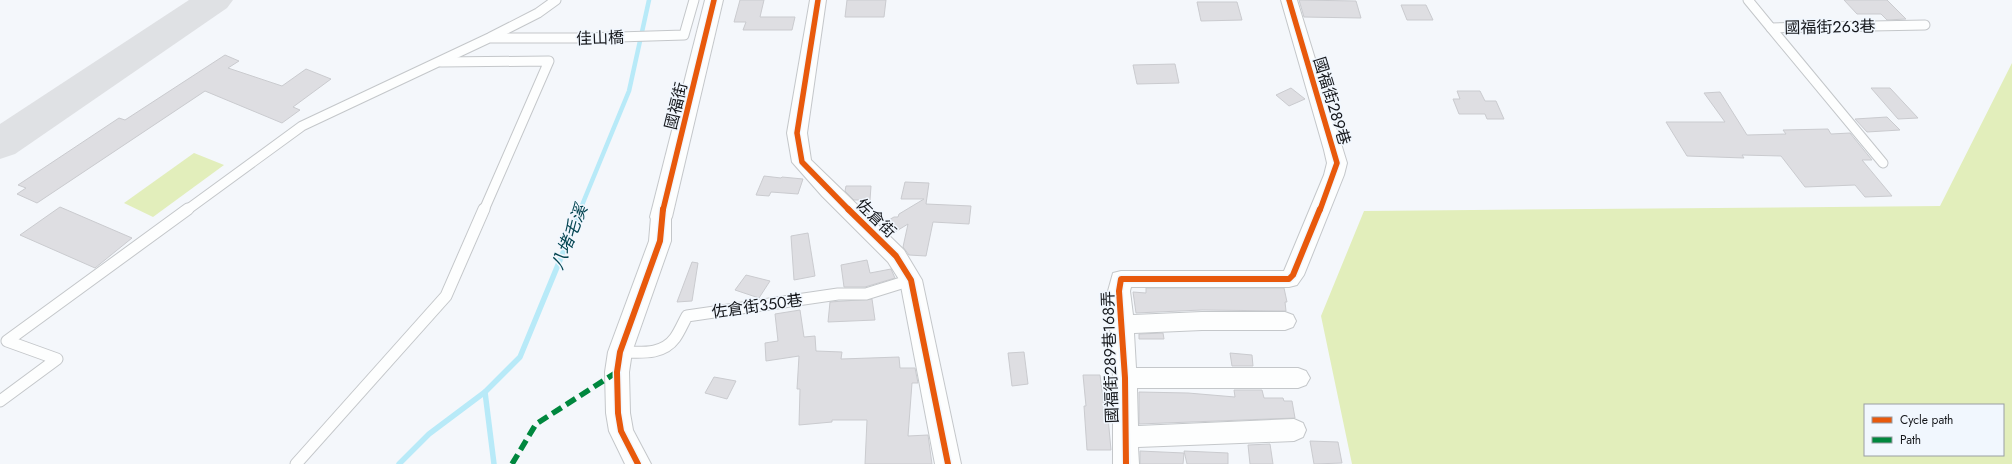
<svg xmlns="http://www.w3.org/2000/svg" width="2012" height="464" font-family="Jost,'Noto Sans TC',sans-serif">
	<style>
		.green { fill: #e2eebb; fill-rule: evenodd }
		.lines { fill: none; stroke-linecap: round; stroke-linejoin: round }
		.stream-far1 { stroke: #b8eaf8; stroke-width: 4.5 }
		.stream { stroke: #b8eaf8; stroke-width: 5.5 }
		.taxiway { fill: #dfe1e4; fill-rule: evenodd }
		.building { fill: #dedee2; stroke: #cacbcf }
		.service-far1-casing { stroke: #c4c7ca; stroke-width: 11 }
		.service-casing { stroke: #c4c7ca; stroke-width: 13 }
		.minor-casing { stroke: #c4c7ca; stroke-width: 2 }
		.tertiary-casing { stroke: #c4c7ca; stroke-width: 2 }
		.service-far1 { stroke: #fdfefe; stroke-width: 9 }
		.service { stroke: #fdfefe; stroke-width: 11 }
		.minor { fill: #fdfefe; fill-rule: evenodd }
		.tertiary { fill: #fdfefe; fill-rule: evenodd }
		.quiet { stroke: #00873e; stroke-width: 5.5; stroke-dasharray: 11 5.5; stroke-linecap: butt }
		.cycleway-far1-casing { stroke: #f1f7fe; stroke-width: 8 }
		.cycleway-casing { stroke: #f1f7fe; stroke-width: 9 }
		.cycleway-far1 { stroke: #e8590c; stroke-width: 5.5 }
		.cycleway { stroke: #e8590c; stroke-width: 6 }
		.labels { text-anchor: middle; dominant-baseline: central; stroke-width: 3; stroke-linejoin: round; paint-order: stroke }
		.street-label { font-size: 16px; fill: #16181c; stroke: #f1f7fe }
		.water-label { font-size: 17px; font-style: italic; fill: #044551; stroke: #f1f7fe }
	</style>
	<rect width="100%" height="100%" fill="#f4f7fb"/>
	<!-- green -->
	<g class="green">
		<path d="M2012,63V464H1352L1321,316L1364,211L1940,206ZM1865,405H2003V455H1865Z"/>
		<polygon points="194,153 224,165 153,217 124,203"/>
	</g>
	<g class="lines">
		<!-- stream-far1 -->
		<polyline class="stream-far1" points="580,210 629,91 649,0"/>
		<!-- stream -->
		<g class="stream">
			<polyline points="399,464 429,434 485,392"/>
			<polyline points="494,464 485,392 520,357 581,209"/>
		</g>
		<!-- taxiway -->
		<polygon class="taxiway" points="189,0 233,0 227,8 15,154 0,159 0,124"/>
	</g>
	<!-- building -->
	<g class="building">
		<polygon points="740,0 764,0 760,17 795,17 792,30 743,30 746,22 734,22"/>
		<polygon points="847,0 886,0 884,17 845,17"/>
		<polygon points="1299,0 1356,1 1361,18 1304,17"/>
		<polygon points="1844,0 1887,0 1906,19 1887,20 1881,14 1857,14"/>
		<polygon points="1197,2 1237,2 1242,20 1201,21"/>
		<polygon points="1401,5 1426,5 1433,20 1407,20"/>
		<polygon points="225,55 239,61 228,68 282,86 306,69 331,79 293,107 300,110 282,123 205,91 37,203 17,194 26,188 18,185 119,118 125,120"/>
		<polygon points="1175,64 1179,83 1137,84 1133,65"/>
		<polygon points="1291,88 1305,99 1289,106 1276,95"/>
		<polygon points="1871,88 1890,88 1918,118 1898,119"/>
		<polygon points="1457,91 1480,91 1485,101 1496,101 1504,119 1487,119 1485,114 1459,114 1453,99 1460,99"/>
		<polygon points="1720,92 1747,135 1786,134 1783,130 1828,129 1831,134 1850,133 1872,160 1862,160 1892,196 1865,197 1855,185 1805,187 1781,156 1742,155 1744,158 1687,156 1666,122 1725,122 1704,93"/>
		<polygon points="1887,117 1900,130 1867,132 1855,119"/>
		<polygon points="764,176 781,178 782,177 803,179 798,194 771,192 769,196 756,195"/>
		<polygon points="905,182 929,183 926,204 971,206 969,224 933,222 926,256 909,255 903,247 908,224 890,235 880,225 894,217 898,217 899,214 924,199 901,199"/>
		<polygon points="846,186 871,186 870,200 854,200 845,191"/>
		<polygon points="60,207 132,238 95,268 20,235"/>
		<polygon points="808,233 815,276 794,280 791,236"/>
		<polygon points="867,260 870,273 891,269 895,278 865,287 844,287 841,265"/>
		<polygon points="692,262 698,263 692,301 677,302"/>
		<polygon points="746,275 770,281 759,298 735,290"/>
		<polygon points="1146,288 1284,288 1287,302 1285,302 1286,311 1202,310 1136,313 1133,292 1146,293"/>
		<polygon points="872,299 875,320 828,322 830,302"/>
		<polygon points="800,310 804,337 815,336 816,351 842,352 841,359 899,357 900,368 915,368 918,383 912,383 908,436 928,435 932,464 865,464 867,420 832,420 832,422 799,425 800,389 797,389 799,356 766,361 765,343 778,341 775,314"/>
		<polygon points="1163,333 1164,339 1139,339 1139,334"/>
		<polygon points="1024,352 1028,384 1012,386 1008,353"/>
		<polygon points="1230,353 1252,355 1253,366 1232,366"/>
		<polygon points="1083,375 1100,375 1104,406 1107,406 1111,450 1087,450 1084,406 1086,406"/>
		<polygon points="714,377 736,381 727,399 705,393"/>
		<polygon points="1234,390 1262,390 1264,398 1283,398 1284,401 1292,401 1295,418 1139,424 1139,392 1188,393 1235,397"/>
		<polygon points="1310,441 1338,442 1342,463 1314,464"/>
		<polygon points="1270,444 1273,464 1250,464 1248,445"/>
		<polygon points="1140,451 1184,453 1183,464 1140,464"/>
		<polygon points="1184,451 1228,453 1228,464 1187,464"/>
	</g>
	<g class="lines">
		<!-- service-far1 casing -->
		<g class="service-far1-casing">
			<g id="service-far1">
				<polyline points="1748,0 1771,28 1925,25"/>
				<polyline points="1771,28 1883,163"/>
				<polyline points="491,37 538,13 556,0"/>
				<polyline points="441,62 549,61 484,210"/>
				<polyline points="187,210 302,126 489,38 585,38 684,35 694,0"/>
			</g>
		</g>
		<!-- service casing -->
		<g class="service-casing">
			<g id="service">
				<path d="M620,352C639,352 662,356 675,338C680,331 683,323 687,316L838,294H866L911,280"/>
				<polyline points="0,401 57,359 7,341 188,209"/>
				<polyline points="296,464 446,296 484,209"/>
			</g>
		</g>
		<!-- minor casing -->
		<g class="minor-casing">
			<g id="minor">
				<polygon points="810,0 826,0 807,133 811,160 904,250 922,280 961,464 935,464 900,281 888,262 822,196 792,162 787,133"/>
				<polygon points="1281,0 1297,0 1347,163 1344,175 1304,275 1297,285 1289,287 1131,287 1130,291 1133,315 1202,312 1285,312 1293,315 1296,321 1293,327 1285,330 1202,330 1134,333 1136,368 1298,368 1306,371 1310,378 1306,385 1298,388 1137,388 1138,426 1294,419 1303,423 1306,430 1303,437 1294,441 1138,447 1139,464 1113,464 1113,378 1108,291 1113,273 1121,271 1284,271 1324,175 1327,163 1324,150"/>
				<polygon points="661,209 668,212 671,217 671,241 632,352 629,372 630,413 633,430 651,464 625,464 609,431 606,413 605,372 608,352 649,241 651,217 654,212"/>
			</g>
		</g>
		<!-- tertiary casing -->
		<g class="tertiary-casing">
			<polygon id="tertiary" points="705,0 723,0 672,217 669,223 661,225 653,223 650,217"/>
		</g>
		<!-- service-far1 -->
		<use href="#service-far1" class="service-far1"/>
		<!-- service -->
		<use href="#service" class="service"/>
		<!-- minor -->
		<use href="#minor" class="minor"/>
		<!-- tertiary -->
		<use href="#tertiary" class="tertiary"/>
		<!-- quiet -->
		<polyline class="quiet" points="512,464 536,424 617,372"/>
		<!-- cycleway-far1 casing -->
		<g class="cycleway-far1-casing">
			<g id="cycleway-far1">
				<polyline points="818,0 797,133 802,162 849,210"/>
				<polyline points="1289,0 1337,163 1320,210"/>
				<polyline points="663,210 714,0"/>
			</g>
		</g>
		<!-- cycleway casing -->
		<g class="cycleway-casing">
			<g id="cycleway">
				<polyline points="848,209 896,256 911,280 948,464"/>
				<polyline points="638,464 621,431 618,413 617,372 620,352 660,241 663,209"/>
				<polyline points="1126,464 1125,378 1119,291 1121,279 1289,279 1293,275 1320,209"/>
			</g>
		</g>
		<!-- cycleway-far1 -->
		<use href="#cycleway-far1" class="cycleway-far1"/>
		<!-- cycleway -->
		<use href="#cycleway" class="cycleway"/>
	</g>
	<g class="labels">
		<!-- street labels -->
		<g class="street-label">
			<text transform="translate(1830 27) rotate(-1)">國福街263巷</text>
			<text transform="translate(600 38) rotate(-2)">佳山橋</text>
			<text transform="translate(1332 101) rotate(73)">國福街289巷</text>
			<text transform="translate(676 106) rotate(-76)">國福街</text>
			<text transform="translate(876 218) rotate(44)">佐倉街</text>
			<text transform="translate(757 306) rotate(-8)">佐倉街350巷</text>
			<text transform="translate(1110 357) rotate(-92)">國福街289巷168弄</text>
		</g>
		<!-- water labels -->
		<g class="water-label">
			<text transform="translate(569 237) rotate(-68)">八堵毛溪</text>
		</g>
	</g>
	<!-- legend -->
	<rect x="1864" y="404" width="140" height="52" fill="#f1f7fe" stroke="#999ea4"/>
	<rect x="1872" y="417" width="20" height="6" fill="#e8590c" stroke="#999ea4"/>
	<text x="1900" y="424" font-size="12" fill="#16181c">Cycle path</text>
	<rect x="1872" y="437" width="20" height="6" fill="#00873e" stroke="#999ea4"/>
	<text x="1900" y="444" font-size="12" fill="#16181c">Path</text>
</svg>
